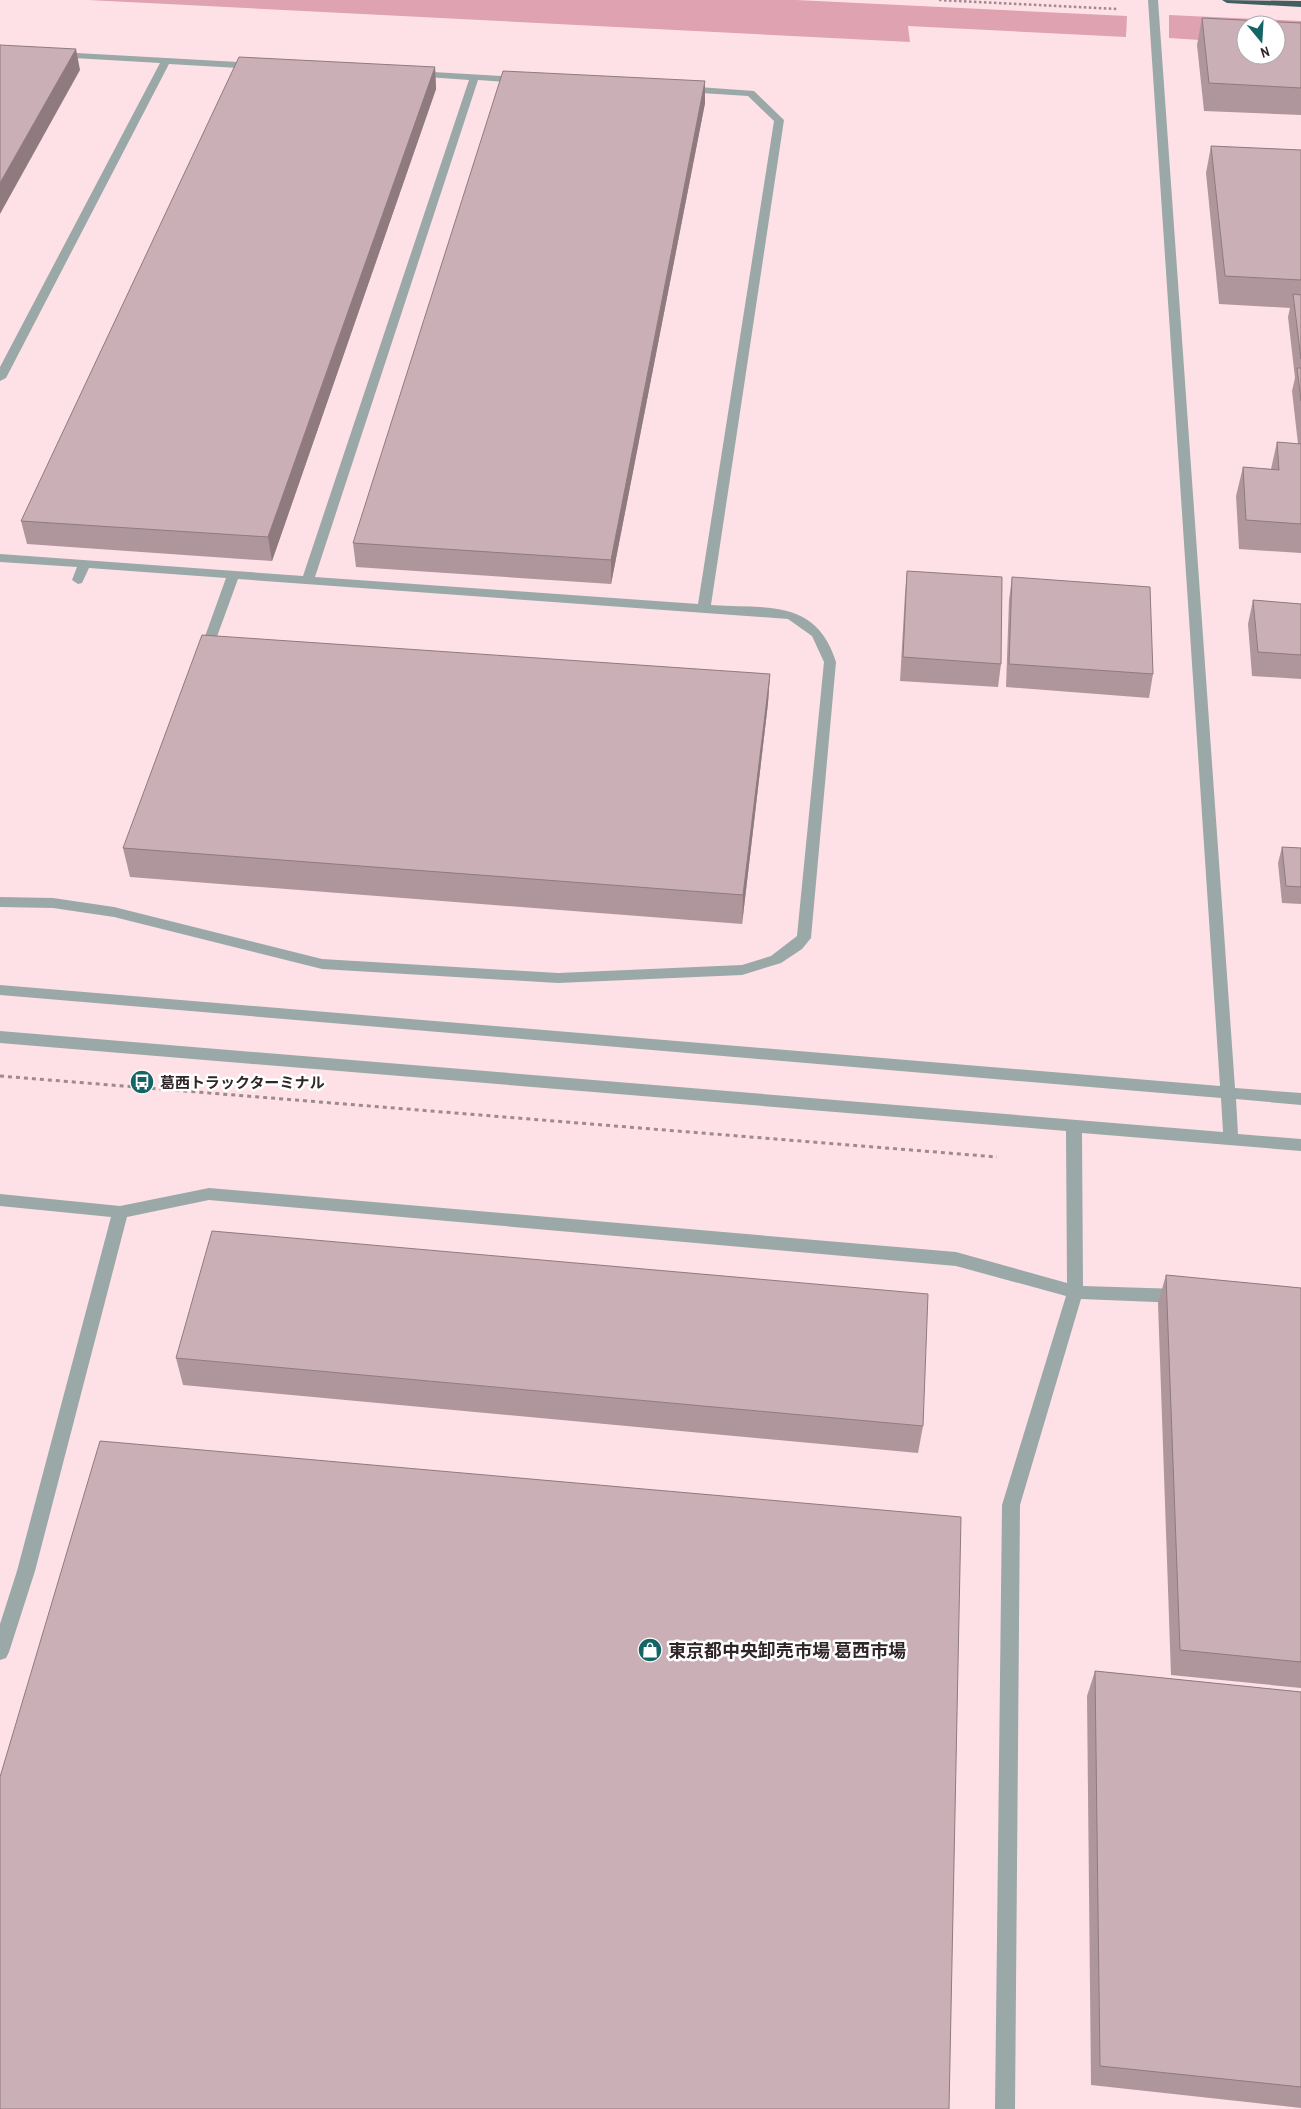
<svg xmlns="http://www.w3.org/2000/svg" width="1301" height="2109" font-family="'Archivo Narrow','Noto Sans JP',sans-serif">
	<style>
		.forest { fill: #dfa2b1 }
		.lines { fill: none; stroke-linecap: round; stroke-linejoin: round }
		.path-far1 { stroke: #9e8a8e; stroke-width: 2.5; stroke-dasharray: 2.5 2.5; stroke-linecap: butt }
		.path { stroke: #9e8a8e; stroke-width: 3; stroke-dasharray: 4 4; stroke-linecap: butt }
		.minor { fill: #9ba8a8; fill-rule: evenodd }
		.highway { fill: #425e5e; fill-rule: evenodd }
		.wall { fill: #af969d }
		.shaded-wall { fill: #8e7a7f }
		.building { fill: #cbafb6; stroke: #8e7a7f; fill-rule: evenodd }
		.labels { text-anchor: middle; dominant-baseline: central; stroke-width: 5; stroke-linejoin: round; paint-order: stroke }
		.poi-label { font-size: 15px; font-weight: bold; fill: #302528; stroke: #fff; text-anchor: start }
		.near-poi-label { font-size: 18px; font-weight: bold; fill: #302528; stroke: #fff; text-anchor: start }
	</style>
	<rect width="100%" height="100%" fill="#fee1e7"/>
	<!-- forest -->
	<g class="forest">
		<polygon points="88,0 796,0 1127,16 1126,37 908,26 910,42"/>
		<polygon points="1169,15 1301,21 1301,46 1276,25 1246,25 1246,43 1169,38"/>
	</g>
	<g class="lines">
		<!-- path-far1 -->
		<polyline class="path-far1" points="939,0 1118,9"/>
		<!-- path -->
		<polyline class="path" points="0,1076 997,1157"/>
		<!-- minor -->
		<g class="minor">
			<polygon points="1148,0 1158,0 1235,1088 1301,1093 1301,1105 1236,1099 1238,1134 1301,1139 1301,1151 1082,1133 1083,1286 1180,1289 1186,1291 1188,1296 1186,1301 1180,1303 1081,1299 1020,1505 1015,2109 995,2109 1002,1505 1066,1296 956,1266 209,1200 127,1217 35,1571 9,1652 6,1658 0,1660 0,1624 17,1571 111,1217 0,1206 0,1194 120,1206 209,1188 956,1252 1067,1283 1066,1131 0,1043 0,1031 1223,1132 1221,1098 0,995 0,985 1220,1086"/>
			<polygon points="59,52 256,63 261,66 256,69 169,64 6,378 0,381 0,367 160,63 56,57 56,53"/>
			<path d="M416,71L520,77L525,80L520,83L478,80L315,577L698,604L774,121L748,96L685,92L680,89L685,86L754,91L784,120L711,605C767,609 816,598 836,662L811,938L802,949L781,963L742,975L558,983L322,969L114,917L53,908L0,907V897L53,898L114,907L322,959L558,973L742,965L771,956L797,936L824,662L812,636L788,619L238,579L211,653L205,657L199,653L226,578L89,568L82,583L78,584L72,580L77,567L0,562V554L303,576L469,80L413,76L411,74Z"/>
		</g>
		<!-- highway -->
		<polygon class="highway" points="1222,0 1301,1 1301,7 1227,3"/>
	</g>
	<!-- wall -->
	<g class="wall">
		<polygon points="1202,18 1301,23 1301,115 1204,111 1197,45"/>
		<polygon points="435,67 436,89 272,561 27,544 21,521"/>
		<polygon points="705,81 705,103 611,584 356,567 353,543"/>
		<polygon points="1211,146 1301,150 1301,553 1239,549 1236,496 1243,467 1271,469 1277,442 1298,444 1292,391 1295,378 1288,317 1290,308 1219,304 1206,173"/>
		<polygon points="907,571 1001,664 998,687 900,681 905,594"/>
		<polygon points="1012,577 1153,674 1149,698 1006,687 1009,600"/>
		<polygon points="1253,600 1301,604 1301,679 1252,676 1248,624"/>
		<polygon points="770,674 768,703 742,924 130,877 123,848"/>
		<polygon points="1282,847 1301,848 1301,904 1282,903 1278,863"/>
		<polygon points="1166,1275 1301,1288 1301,1688 1171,1675 1158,1303"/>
		<polygon points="176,1358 923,1426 918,1453 183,1385"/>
		<polygon points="1095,1671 1301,1692 1301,2108 1091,2085 1087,1696"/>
	</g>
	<!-- shaded-wall -->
	<g class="shaded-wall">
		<polygon points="76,49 80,70 0,214 0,183"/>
		<polygon points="435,67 436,89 272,561 268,537"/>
		<polygon points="705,81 705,103 611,584 611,560"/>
		<polygon points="770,674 768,703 742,924 743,895"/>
	</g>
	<!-- building -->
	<g class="building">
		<path d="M1202,18L1301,23V88L1209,83ZM1246,25H1276V55H1246Z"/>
		<polygon points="0,45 76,49 0,183"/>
		<polygon points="239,57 435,67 268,537 21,521"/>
		<polygon points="503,71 705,81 611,560 353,543"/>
		<polygon points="1211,146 1301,150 1301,280 1225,276"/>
		<polygon points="1293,294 1301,295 1301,359"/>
		<polygon points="1297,368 1301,368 1301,401"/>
		<polygon points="1277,442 1301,444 1301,524 1246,520 1243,467 1279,470"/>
		<polygon points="907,571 1002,577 1001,664 903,657"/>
		<polygon points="1012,577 1150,587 1153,674 1009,664"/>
		<polygon points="1253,600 1301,604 1301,655 1258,652"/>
		<polygon points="202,635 770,674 743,895 123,848"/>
		<polygon points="1282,847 1301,848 1301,887 1286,886"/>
		<polygon points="212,1231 928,1294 923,1426 176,1358"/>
		<polygon points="1166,1275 1301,1288 1301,1662 1180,1650"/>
		<polygon points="100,1441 961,1517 949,2109 0,2109 0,1777"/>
		<polygon points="1095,1671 1301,1692 1301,2087 1100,2066"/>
	</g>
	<!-- icons -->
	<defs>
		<g id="bus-disc" transform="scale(1.25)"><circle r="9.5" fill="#166565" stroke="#fff"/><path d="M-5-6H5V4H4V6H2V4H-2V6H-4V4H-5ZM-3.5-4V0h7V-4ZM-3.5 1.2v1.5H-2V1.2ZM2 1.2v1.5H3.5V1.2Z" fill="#fff"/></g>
		<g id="shop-disc" transform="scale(1.25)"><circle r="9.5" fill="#166565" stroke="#fff"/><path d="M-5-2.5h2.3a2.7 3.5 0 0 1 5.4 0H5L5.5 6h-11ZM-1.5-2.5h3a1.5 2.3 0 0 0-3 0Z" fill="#fff"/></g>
	</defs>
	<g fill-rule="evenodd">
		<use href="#bus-disc" x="142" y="1082"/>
		<use href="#shop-disc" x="650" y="1650"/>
	</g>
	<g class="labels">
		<!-- poi labels -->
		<g class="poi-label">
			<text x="160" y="1082">葛西トラックターミナル</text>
		</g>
		<!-- near-poi labels -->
		<g class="near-poi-label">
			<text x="668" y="1650">東京都中央卸売市場 葛西市場</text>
		</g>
	</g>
	<!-- north arrow -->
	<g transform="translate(1261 40) rotate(162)"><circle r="24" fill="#ffffff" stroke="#aca8a9"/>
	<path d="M0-4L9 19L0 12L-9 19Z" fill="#166565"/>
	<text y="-8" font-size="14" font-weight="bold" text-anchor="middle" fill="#302528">N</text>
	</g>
</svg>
